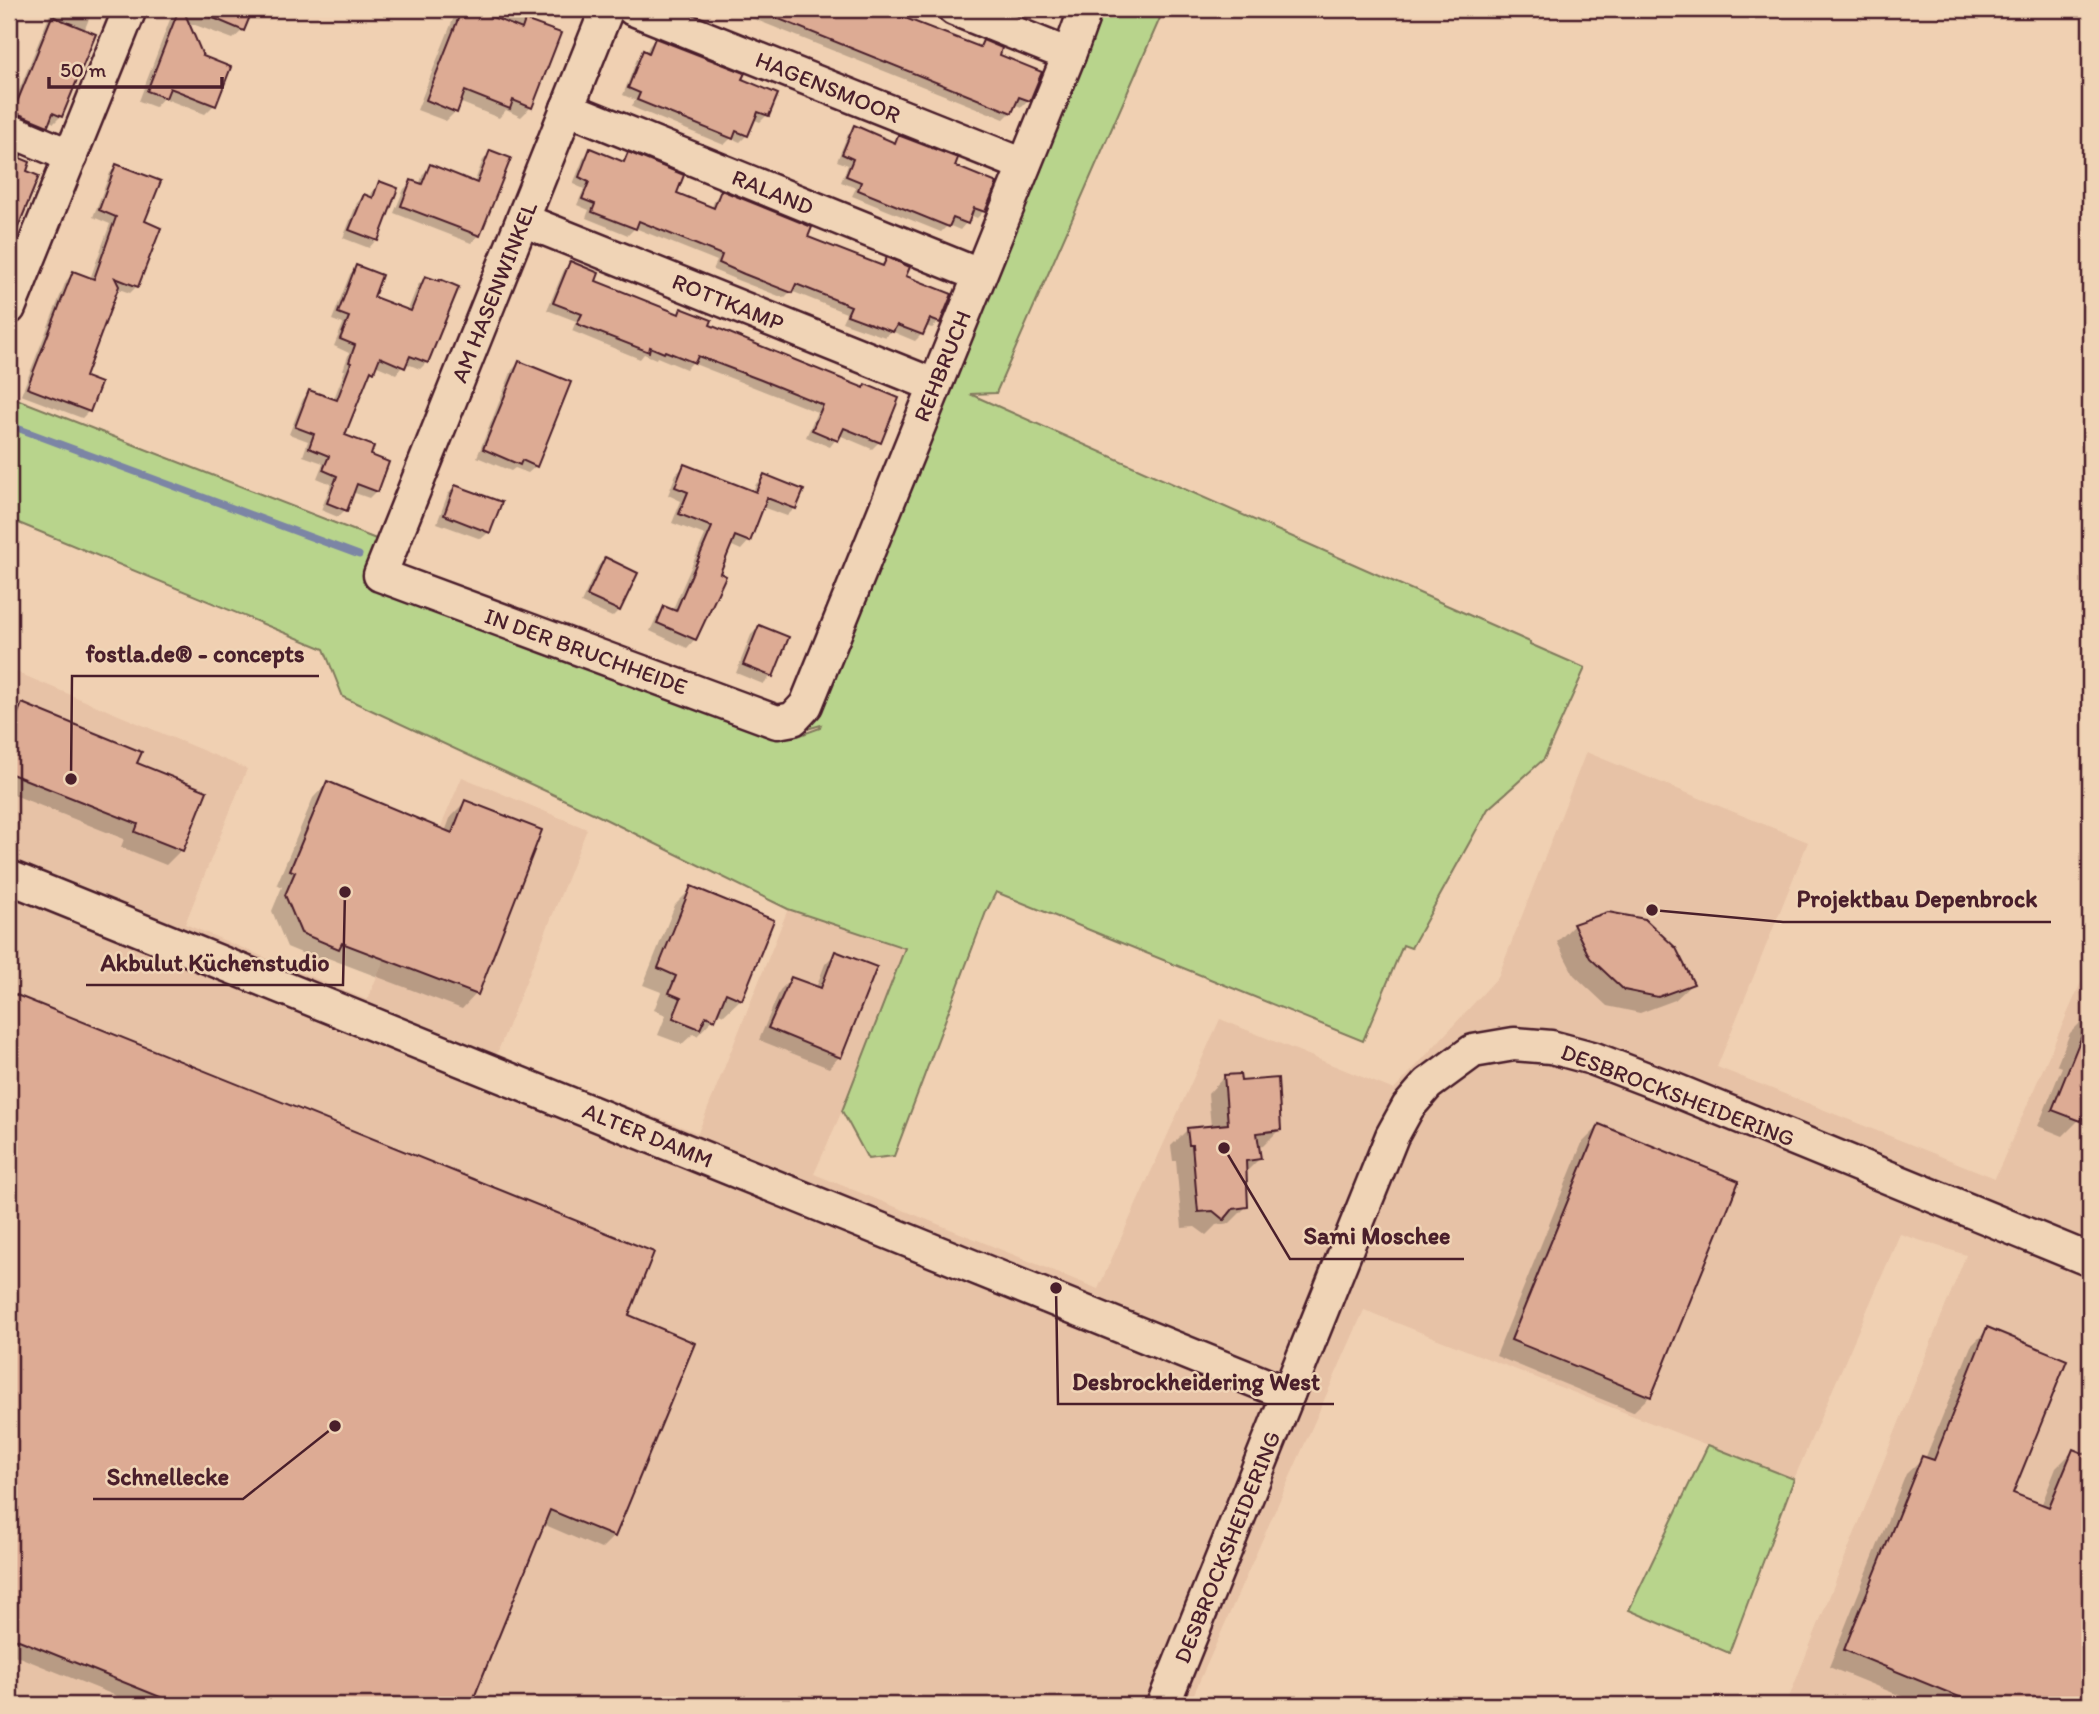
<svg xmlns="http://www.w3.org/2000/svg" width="2099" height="1714" font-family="Itim,sans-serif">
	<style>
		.built { fill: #e7c2a6 }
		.green { fill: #b8d48c; stroke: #817a5c; stroke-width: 2 }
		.shadow { fill: #0003 }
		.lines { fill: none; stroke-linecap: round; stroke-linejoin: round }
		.stream { stroke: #7b85a5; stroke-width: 7 }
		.building { fill: #ddab94; stroke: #4a1f2b; stroke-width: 2 }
		.minor-casing { stroke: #4a1f2b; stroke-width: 37 }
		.minor { stroke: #f0d4b6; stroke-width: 32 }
		.labels { text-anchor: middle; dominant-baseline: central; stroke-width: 5; stroke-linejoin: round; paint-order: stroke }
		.street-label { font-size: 23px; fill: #4a1f2b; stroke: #f0d4b6 }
		.leader { fill: none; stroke: #4a1f2b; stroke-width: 2.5 }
		.callout-dot { fill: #4a1f2b; stroke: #f0d4b6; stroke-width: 2.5 }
		.callout-label { font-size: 24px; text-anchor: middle; font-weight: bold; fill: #4a1f2b; stroke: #f0d4b6; stroke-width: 5; stroke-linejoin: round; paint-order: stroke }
	</style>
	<rect width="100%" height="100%" fill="#f0d0b2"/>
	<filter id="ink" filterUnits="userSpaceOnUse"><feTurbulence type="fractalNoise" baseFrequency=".0143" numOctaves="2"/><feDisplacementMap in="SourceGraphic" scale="14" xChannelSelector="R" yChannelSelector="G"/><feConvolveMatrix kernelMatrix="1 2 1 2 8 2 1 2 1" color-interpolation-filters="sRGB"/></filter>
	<g filter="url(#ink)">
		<!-- built -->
		<polygon class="built" points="9,669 247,769 185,924 367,1000 462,777 587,829 496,1056 698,1133 788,909 906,949 842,1111 814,1174 1098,1289 1220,1019 1394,1090 1498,977 1586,752 1808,842 1717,1067 1995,1178 2090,962 2090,1705 1786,1705 1966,1255 1900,1234 1794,1479 1364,1310 1189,1705 9,1705"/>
		<!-- green -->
		<g class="green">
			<polygon points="1105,9 1164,9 996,393 970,394 1530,642 1530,644 1585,668 1544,759 1488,809 1411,948 1403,945 1363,1041 996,892 986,912 894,1156 868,1159 842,1111 905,948 788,909 593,813 343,697 324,649 9,519 9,396 376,539 373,583 798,736 820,728 821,725 800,731"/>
			<polygon points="1708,1445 1794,1479 1729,1653 1629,1610"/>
		</g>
		<!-- shadow -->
		<g class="shadow">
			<polygon points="52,9 93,9 84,31 61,116 54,123 48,120 39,132 9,115"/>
			<polygon points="174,9 251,9 243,30 233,39 187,22 214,105 205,114 163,98 155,107 139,101"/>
			<polygon points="462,9 498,9 497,11 559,34 531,107 521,117 506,110 499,118 459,102 455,112 446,121 417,110 454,17"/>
			<polygon points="729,9 889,9 888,13 978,48 984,43 997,56 1028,100 1021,107 1014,104 1011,112 1004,119"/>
			<polygon points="990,9 1015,9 1006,20"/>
			<polygon points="655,40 740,80 775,94 767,115 760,122 753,119 747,135 740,142 731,138 724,145 632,107 635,100 623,95 637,59 644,52 646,53 649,46"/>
			<polygon points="854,127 892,143 899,137 953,167 984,211 977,218 970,215 966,223 960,230 948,225 941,232 852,196 856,188 841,182 848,165 837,161 848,134"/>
			<polygon points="591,150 621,162 628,155 675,194 711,209 715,199 722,192 806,238 880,266 887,259 904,277 939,322 932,328 925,326 922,334 915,341 891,331 885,337 842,322 846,313 791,291 784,298 737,280 713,270 717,261 635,228 628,235 586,218 589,210 577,205 584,189 573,184 584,157"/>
			<polygon points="491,153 479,235 471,243 394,213 404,189 411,182 419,185 423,174 430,167 474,183 483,160"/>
			<polygon points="117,166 143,222 137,286 130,293 116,288 82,378 89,411 82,418 21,395 66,281 74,273 90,279 110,224 93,217 110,173"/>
			<polygon points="380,183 396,189 376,240 369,248 343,238 357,203 364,196 370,198 373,190"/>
			<polygon points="571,263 594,282 676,315 682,310 879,442 872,449 839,435 830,447 806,437 817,412 692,363 686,369 657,357 656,359 644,354 640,359 572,331 576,321 547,310 564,270"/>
			<polygon points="357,267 371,298 407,312 418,285 425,278 427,362 420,369 405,363 396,374 375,365 373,371 367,377 343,436 368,456 376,491 369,498 352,492 345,510 338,517 321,510 331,484 317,478 323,463 303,456 308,441 289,434 303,399 310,392 333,401 345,370 343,370 349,353 334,346 343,324 332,320 350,274"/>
			<polygon points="519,363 536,466 528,473 515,468 511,471 477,457 512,370"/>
			<polygon points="685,466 752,493 756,484 764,476 795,508 787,516 762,507 749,541 741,550 730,545 695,639 687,648 650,631 657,616 665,608 672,611 705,535 672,523 681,501 668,495 676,474"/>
			<polygon points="456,487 489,532 481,539 437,523 448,494"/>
			<polygon points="605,559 619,610 612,617 581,603 598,566"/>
			<polygon points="759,627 771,676 763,684 736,673 751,635"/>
			<polygon points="23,705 135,764 181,850 166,865 121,847 124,839 9,793 9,719"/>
			<polygon points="327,783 445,832 451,816 465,802 540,831 476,994 462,1009 328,958 323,962 287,947 272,911 282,887 277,884 313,798"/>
			<polygon points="692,888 741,999 724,1015 716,1012 713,1019 697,1036 693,1034 682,1044 658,1035 666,1015 654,1010 661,992 643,985 675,905"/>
			<polygon points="1574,925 1692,984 1675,1000 1640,1013 1607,1006 1574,975 1557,942"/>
			<polygon points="836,953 839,1057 829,1068 759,1040 780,990 791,979 816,988 825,964"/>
			<polygon points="9,994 651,1253 626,1316 692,1344 614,1536 601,1549 543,1524 469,1705 139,1705 9,1653"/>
			<polygon points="2090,1017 2090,1102 2088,1100 2079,1120 2063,1136 2038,1126 2062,1067 2057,1065 2070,1033 2085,1018 2089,1019"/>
			<polygon points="1224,1077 1240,1083 1279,1130 1263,1146 1258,1147 1259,1159 1245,1173 1246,1207 1230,1223 1216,1225 1206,1235 1195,1227 1182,1228 1176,1161 1173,1161 1171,1146 1188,1129 1211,1127 1208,1094"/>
			<polygon points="1599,1126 1650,1396 1633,1412 1496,1356 1582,1143"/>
			<polygon points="1987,1330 2011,1494 2041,1506 2056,1468 2073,1451 2090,1458 2090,1705 1923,1705 1829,1667 1906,1474 1923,1458 1925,1459 1971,1346"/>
		</g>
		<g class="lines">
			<!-- stream -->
			<polyline class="stream" points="9,425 359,555"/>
		</g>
		<!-- building -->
		<g class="building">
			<polygon points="179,9 183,9 203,56 231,67 216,106 170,88 166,98 147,91"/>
			<polygon points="192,9 253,9 244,31"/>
			<polygon points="462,9 473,9 522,29 525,20 561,33 532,108 513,100 510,109 465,91 457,113 426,100"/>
			<polygon points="754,9 882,9 980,47 983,40 1002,48 1000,55 1042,72 1030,101 1019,97 1012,113"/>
			<polygon points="52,16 96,34 62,117 53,113 48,126 9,110 13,112"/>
			<polygon points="655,38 745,73 742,79 778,94 769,116 758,112 748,136 736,131 733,139 637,100 640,93 628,88 643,50 649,53"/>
			<polygon points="854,125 895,143 898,135 958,158 955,166 997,183 985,212 974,208 968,224 953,218 949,227 858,190 861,182 846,176 853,159 842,154"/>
			<polygon points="590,148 624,162 628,152 684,175 677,193 714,208 721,190 812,227 808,237 883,266 887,257 910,267 906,276 952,294 940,323 930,319 923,335 897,325 893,332 847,315 851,306 796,284 792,293 744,274 719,263 722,255 639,221 636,229 592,212 595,204 582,199 589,182 579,177"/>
			<polygon points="9,150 21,155 20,158 30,162 27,171 39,176 9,249"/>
			<polygon points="490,150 511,158 480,236 401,206 411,180 422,184 430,164 477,183"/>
			<polygon points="116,164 161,181 145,221 161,228 138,287 115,278 119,286 85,377 101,383 90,412 27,388 73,271 94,279 116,217 99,210"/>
			<polygon points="379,181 398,188 378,241 349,230 364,194 373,198"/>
			<polygon points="570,261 599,273 596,281 679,314 681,308 712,320 710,325 773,351 864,388 865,384 899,398 881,443 844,428 838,441 812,430 823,405 761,380 698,356 695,363 665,351 664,353 650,347 649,352 577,324 582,314 553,303"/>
			<polygon points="356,265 382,275 374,297 411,311 425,276 439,281 440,279 459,287 428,363 410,356 405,368 380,357 374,372 371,370 345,435 374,446 371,455 389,462 378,492 357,484 347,511 327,503 337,476 323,470 329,456 309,448 314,434 295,427 309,390 337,400 351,363 349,362 355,345 340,339 349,317 338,313"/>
			<polygon points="519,361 571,382 537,467 522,460 520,465 483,449"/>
			<polygon points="684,464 756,492 764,474 804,490 796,509 767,498 750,542 735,536 720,573 726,576 696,640 657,623 664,606 676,611 712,527 679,514 688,492 675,487"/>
			<polygon points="455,485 502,502 490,533 444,515"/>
			<polygon points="605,557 638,573 620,611 587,596"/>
			<polygon points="759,625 789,637 773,677 743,665"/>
			<polygon points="22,703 142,752 137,763 207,791 183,851 135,832 138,824 9,773 9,736"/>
			<polygon points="327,781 452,833 465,800 542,830 478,995 342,943 339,949 301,933 285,895 295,872 290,870"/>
			<polygon points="691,886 774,920 742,1000 726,993 715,1020 706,1016 700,1029 673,1018 681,998 669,993 676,976 658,968"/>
			<polygon points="1608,912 1645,919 1676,948 1694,984 1658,997 1624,990 1590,958 1573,924"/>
			<polygon points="835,951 877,967 841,1058 768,1028 791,977 821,988"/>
			<polygon points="9,992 654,1252 629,1315 695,1343 615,1537 550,1510 471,1705 180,1705 9,1636"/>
			<polygon points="2089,1018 2090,1099 2081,1121 2052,1110"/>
			<polygon points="1240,1074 1241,1081 1278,1078 1281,1130 1257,1133 1261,1159 1246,1161 1248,1207 1233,1209 1224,1220 1213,1211 1198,1212 1192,1145 1189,1145 1187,1128 1228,1124 1224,1075"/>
			<polygon points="1599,1124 1739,1181 1651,1397 1511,1340"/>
			<polygon points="1987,1327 2067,1360 2013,1493 2049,1507 2073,1449 2090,1456 2090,1705 1979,1705 1844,1650 1922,1456 1934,1460"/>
		</g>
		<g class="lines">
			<!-- minor casing -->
			<g class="minor-casing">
				<g id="minor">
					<polyline points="607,9 380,575 777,722 793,719 806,705 1069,55 1082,19 1082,9"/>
					<polyline points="633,9 1024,165"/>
					<polyline points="954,9 1069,55"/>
					<polyline points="567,108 979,275"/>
					<polyline points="9,130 71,156"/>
					<polyline points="523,220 934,385"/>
					<polyline points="9,308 130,9"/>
					<polyline points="9,877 1288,1394"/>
					<polyline points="1163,1705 1392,1136 1408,1107 1428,1084 1473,1051 1514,1044 1551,1047 1592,1058 1675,1090 2090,1260"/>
				</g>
			</g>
			<!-- minor -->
			<use href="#minor" class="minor"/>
		</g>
	</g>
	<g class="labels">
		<!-- street labels -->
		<g class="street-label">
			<text transform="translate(828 87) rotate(22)">HAGENSMOOR</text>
			<text transform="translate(773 192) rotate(22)">RALAND</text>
			<text transform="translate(494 292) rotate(-68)">AM HASENWINKEL</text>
			<text transform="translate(728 302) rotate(22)">ROTTKAMP</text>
			<text transform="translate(942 366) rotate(-68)">REHBRUCH</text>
			<text transform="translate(586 651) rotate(20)">IN DER BRUCHHEIDE</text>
			<text transform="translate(1678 1095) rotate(21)">DESBROCKSHEIDERING</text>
			<text transform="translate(648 1135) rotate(22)">ALTER DAMM</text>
			<text transform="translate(1227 1547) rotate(-68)">DESBROCKSHEIDERING</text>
		</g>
	</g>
	<!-- callouts -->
	<path class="leader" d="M71 779L72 676H319M1652 910L1783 922H2051M345 892L343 985H86M1224 1148L1290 1259H1464M1056 1288L1058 1404H1334M335 1426L243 1499H93"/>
	<g class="callout-dot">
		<circle cx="71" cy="779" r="7"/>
		<circle cx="1652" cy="910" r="7"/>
		<circle cx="345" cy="892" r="7"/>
		<circle cx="1224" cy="1148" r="7"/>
		<circle cx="1056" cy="1288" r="7"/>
		<circle cx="335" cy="1426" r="7"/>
	</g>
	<g class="callout-label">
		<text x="195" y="662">fostla.de® - concepts</text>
		<text x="1917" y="907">Projektbau Depenbrock</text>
		<text x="215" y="971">Akbulut Küchenstudio</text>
		<text x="1377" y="1244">Sami Moschee</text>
		<text x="1196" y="1390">Desbrockheidering West</text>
		<text x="168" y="1485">Schnellecke</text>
	</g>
	<!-- margin -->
	<rect width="2099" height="1714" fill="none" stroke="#f0d4b6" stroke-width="35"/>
	<rect x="18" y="18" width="2064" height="1679" fill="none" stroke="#4a1f2b" stroke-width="2.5" filter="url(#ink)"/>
	<!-- scale -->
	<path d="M49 77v10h173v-10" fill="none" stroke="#4a1f2b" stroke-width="3.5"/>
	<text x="60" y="77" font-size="21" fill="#4a1f2b" stroke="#f0d4b6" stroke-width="5" paint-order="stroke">50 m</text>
</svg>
